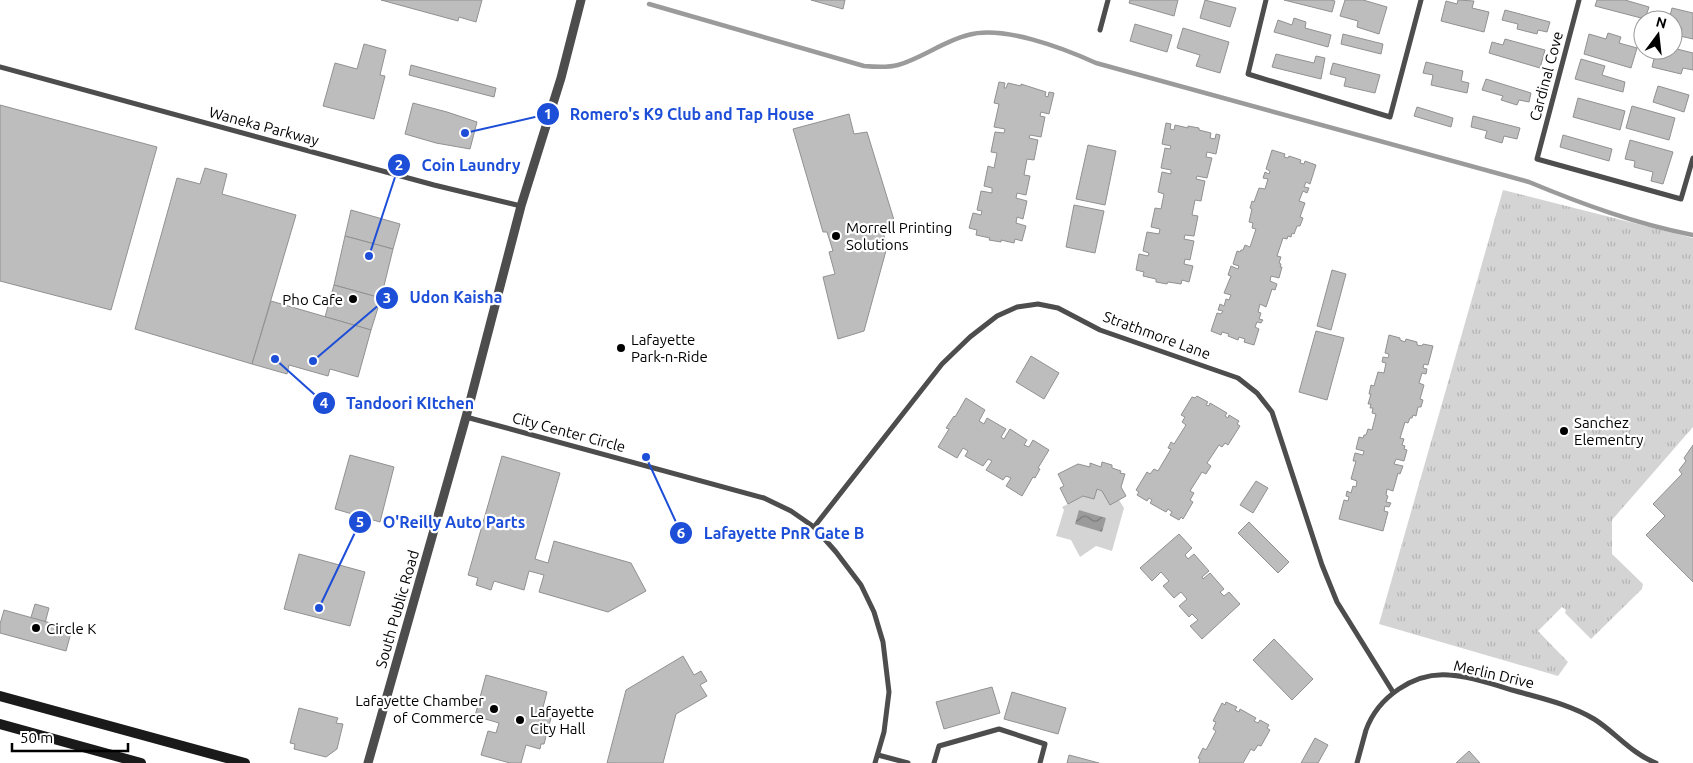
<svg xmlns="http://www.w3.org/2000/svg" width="1693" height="763" font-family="Ubuntu,sans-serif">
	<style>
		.green { fill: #d4d4d4 }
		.park { fill: url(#park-tufts) }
		.water { fill: url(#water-waves) }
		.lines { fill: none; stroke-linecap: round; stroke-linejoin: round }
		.stream { stroke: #9b9b9b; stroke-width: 4.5 }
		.building { fill: #bdbdbd; stroke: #919191 }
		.minor { stroke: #4d4d4d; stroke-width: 5 }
		.tertiary { stroke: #4d4d4d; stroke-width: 9 }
		.secondary { stroke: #1a1a1a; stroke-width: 10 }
		.poi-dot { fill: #000; stroke: #fff; stroke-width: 2 }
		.labels { text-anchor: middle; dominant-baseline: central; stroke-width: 4.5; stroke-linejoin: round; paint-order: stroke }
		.street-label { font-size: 15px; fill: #000; stroke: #fff }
		.poi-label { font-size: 15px; fill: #000; stroke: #fff; text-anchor: start }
		.leader { fill: none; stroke: #1d4ed8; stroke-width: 2 }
		.callout-dot { fill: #1d4ed8; stroke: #fff; stroke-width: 2 }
		.mark-label { font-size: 15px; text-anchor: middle; font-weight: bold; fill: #fff }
		.callout-label { font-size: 16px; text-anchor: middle; font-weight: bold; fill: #1d4ed8; stroke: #fff; stroke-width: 4.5; stroke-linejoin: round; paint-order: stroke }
	</style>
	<defs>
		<pattern id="park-tufts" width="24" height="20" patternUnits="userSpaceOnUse" patternTransform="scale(1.25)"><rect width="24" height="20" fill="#d4d4d4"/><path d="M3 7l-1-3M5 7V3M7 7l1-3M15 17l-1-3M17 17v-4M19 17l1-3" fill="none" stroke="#b4b4b4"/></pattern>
		<pattern id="water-waves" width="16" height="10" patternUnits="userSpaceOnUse" patternTransform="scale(1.25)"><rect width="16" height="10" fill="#9b9b9b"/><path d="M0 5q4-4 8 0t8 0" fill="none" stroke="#7c7c7c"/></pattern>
	</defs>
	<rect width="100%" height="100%" fill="#fff"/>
	<!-- green -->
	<polygon class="green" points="1097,489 1119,500 1124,508 1112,551 1096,546 1080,557 1071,540 1056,536 1064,510 1062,507"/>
	<!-- park -->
	<polygon class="park" points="1503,190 1693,238 1693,427 1612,520 1612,554 1643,584 1642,589 1591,639 1565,613 1566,610 1562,607 1538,631 1568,662 1558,676 1379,624"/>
	<!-- water -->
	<polygon class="water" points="1079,510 1106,518 1102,532 1075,524"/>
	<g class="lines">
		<!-- stream -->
		<path class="stream" d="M649,4L864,66C875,67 887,68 898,65C922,58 944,41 968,35C1003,25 1063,48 1096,63L1529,182C1582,204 1636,224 1693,235"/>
	</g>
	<!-- building -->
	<g class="building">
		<polygon points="381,0 482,0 476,22 459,17 458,21"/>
		<polygon points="811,0 845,0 843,9"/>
		<polygon points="1130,0 1178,0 1174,16 1129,3"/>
		<polygon points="1205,0 1236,8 1230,27 1200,18"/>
		<polygon points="1284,0 1331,0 1335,1 1332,12"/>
		<polygon points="1345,0 1363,0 1387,7 1379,34 1357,27 1358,21 1340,16"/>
		<polygon points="1458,0 1474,1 1472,8 1489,12 1484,32 1441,21 1446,1 1457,4"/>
		<polygon points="1597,0 1625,0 1649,7 1645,19 1595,6"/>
		<polygon points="1672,8 1693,13 1693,39 1680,36 1682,28 1673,26 1673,20 1669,20"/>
		<polygon points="1505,10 1550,22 1547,32 1538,30 1537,34 1517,29 1518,24 1502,20"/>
		<polygon points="1294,18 1306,22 1305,28 1331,35 1328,47 1274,32 1278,20 1292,25"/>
		<polygon points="1135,24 1172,35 1167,52 1130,41"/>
		<polygon points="1183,28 1229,42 1220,73 1196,66 1200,55 1177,48"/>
		<polygon points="1608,33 1621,37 1619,43 1637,48 1631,68 1584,54 1589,34 1606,39"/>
		<polygon points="1343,34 1383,44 1381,54 1341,44"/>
		<polygon points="1505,39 1545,50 1540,68 1489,53 1492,42 1503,45"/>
		<polygon points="364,44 386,50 380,75 385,76 374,119 323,106 335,63 357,69"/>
		<polygon points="1673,48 1693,53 1693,70 1683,68 1681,74 1652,67 1656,50 1673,50"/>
		<polygon points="1276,54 1314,63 1316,56 1325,58 1321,79 1272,67"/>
		<polygon points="1581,59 1605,66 1602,75 1625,82 1623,92 1575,79"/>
		<polygon points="1426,62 1463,71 1461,81 1469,83 1467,93 1431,85 1433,75 1423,73"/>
		<polygon points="1333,63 1380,75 1375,93 1344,86 1346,78 1330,74"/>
		<polygon points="411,65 496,88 494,97 409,75"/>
		<polygon points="1486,79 1531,93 1529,102 1519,100 1517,105 1501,100 1503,96 1482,90"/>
		<polygon points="999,82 1005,83 1004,88 1006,88 1008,83 1021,86 1021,84 1046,92 1045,96 1048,97 1049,92 1054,93 1049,114 1041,112 1040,116 1045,117 1041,137 1030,135 1029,138 1038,140 1034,160 1027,159 1024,175 1030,176 1026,195 1017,193 1016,198 1027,201 1023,219 1017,217 1016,223 1026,226 1022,241 1015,239 1014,243 1001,240 1001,242 989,240 990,238 976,235 977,230 969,228 973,213 981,215 982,211 977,210 981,191 992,193 992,188 984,186 988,166 994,168 997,153 991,152 995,132 1004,133 1005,129 994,127 999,104 994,103"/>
		<polygon points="1658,86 1689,95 1684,112 1653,102"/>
		<polygon points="1578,98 1625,111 1620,130 1573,117"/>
		<polygon points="413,103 447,112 477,122 470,149 436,143 405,134"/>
		<polygon points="0,105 157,147 111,310 0,281"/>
		<polygon points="1632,106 1675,118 1669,140 1626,128"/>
		<polygon points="1417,107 1453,118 1451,127 1414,116"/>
		<polygon points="849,114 854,134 867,132 894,220 893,226 882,228 887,247 864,331 838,339 823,277 835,274 829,252 833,251 827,232 823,232 793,129"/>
		<polygon points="1473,116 1520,128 1517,139 1504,136 1502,143 1485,138 1487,131 1471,127"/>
		<polygon points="1166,123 1171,124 1170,129 1174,130 1175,125 1188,128 1188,126 1199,128 1199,130 1211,133 1210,138 1215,139 1216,134 1220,135 1216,154 1207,152 1206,157 1212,158 1207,178 1197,176 1196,179 1205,181 1201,201 1195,200 1192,215 1198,216 1194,236 1185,235 1184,239 1194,241 1190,260 1185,259 1184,264 1193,266 1189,282 1182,280 1181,284 1168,282 1167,284 1156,282 1156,279 1143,276 1144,272 1136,270 1139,254 1148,256 1149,253 1143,251 1147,232 1159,234 1160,229 1151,227 1155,208 1161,209 1164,194 1158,192 1162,172 1171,174 1171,170 1161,168 1165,148 1170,149 1171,146 1162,144"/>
		<polygon points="1563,135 1612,149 1609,161 1560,147"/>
		<polygon points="1630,140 1673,152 1663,184 1651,181 1653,172 1634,167 1635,161 1625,159"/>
		<polygon points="1088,145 1116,151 1105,205 1076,199"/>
		<polygon points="1272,150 1285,154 1284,157 1288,158 1289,156 1301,160 1300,163 1304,164 1305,161 1316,165 1310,184 1306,182 1304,187 1309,188 1307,193 1303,191 1299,201 1305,203 1300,217 1303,218 1300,226 1297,226 1294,234 1292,233 1291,237 1288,236 1287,239 1283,238 1277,256 1281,257 1279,263 1281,264 1280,267 1282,267 1279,278 1271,276 1270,281 1277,284 1275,290 1272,289 1266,307 1260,304 1258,312 1261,313 1259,319 1263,320 1261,323 1257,322 1255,327 1259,329 1254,345 1244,342 1245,339 1239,337 1238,340 1228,336 1229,334 1222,332 1221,335 1211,331 1217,313 1221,314 1223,311 1218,310 1220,304 1224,306 1226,299 1229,300 1231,295 1224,293 1231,276 1228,275 1231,266 1238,269 1239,266 1233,264 1237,251 1240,252 1241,250 1243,250 1245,245 1250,247 1256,229 1252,228 1253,223 1249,222 1252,209 1250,208 1252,201 1254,202 1259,188 1265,189 1268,179 1263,178 1265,172 1269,174 1270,171 1266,169"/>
		<polygon points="205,168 227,174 222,194 296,215 252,364 135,329 177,178 200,184"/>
		<polygon points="1074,205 1104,211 1095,253 1066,247"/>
		<polygon points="351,210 400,224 393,249 345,236"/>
		<polygon points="345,236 393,249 381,298 334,285"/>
		<polygon points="1332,270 1346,274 1331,330 1317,326"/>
		<polygon points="334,285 381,298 371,330 325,317"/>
		<polygon points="271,301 371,330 358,377 330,369 328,376 289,365 287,374 252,364"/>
		<polygon points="1316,331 1344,338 1327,400 1299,392"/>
		<polygon points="1389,335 1400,338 1400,340 1405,342 1406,339 1417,342 1417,345 1422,346 1423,344 1433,346 1428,365 1424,364 1423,368 1427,369 1426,374 1422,373 1419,383 1424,385 1420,399 1423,400 1421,407 1418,407 1416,416 1413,415 1412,418 1410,418 1408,423 1405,422 1400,438 1404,439 1402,445 1405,446 1404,449 1407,450 1404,461 1396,459 1394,464 1403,466 1400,474 1398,473 1393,491 1387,489 1386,495 1388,496 1386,502 1391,503 1389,507 1385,506 1384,511 1388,512 1383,531 1339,519 1344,500 1348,501 1349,497 1346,496 1347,491 1351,493 1353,486 1356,487 1357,481 1351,479 1356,461 1353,461 1355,453 1363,455 1364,451 1356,449 1359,437 1363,438 1364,435 1366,435 1368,429 1372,430 1376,414 1372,413 1373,408 1370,408 1371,404 1368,404 1371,394 1369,394 1371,385 1374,386 1378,372 1384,373 1386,363 1382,362 1383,357 1388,358 1389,354 1385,353"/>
		<polygon points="1031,356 1059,373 1044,399 1016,382"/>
		<polygon points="1197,396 1208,402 1206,405 1209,406 1210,403 1227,413 1225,416 1228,418 1229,415 1239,421 1237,424 1240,426 1228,445 1225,443 1222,447 1219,445 1207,463 1211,466 1206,474 1202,472 1190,491 1194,493 1190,500 1193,502 1183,519 1181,517 1179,520 1170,515 1172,512 1168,509 1166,512 1150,503 1152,500 1149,498 1147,501 1137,495 1139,492 1136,490 1147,472 1150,474 1154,469 1158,471 1171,449 1168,448 1171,442 1174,444 1186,425 1182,422 1185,417 1181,415 1192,397 1195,398"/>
		<polygon points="966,398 985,410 979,421 984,424 987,418 1006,429 1001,437 1004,439 1010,429 1027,440 1024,445 1029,447 1033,440 1049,450 1038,468 1040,469 1035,478 1033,477 1022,496 1006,486 1011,478 1006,476 1003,480 986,470 992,461 988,459 983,466 965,456 968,451 963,448 957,458 938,447 949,429 946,428 954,416 955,417"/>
		<polygon points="1693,445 1693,582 1646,535 1665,516 1653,504 1682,474 1679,470 1686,461 1684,458"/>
		<polygon points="350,455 394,467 380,522 335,509"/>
		<polygon points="502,456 560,473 535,559 548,563 554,541 631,563 646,591 608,612 539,592 544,575 529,571 524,590 494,581 491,590 476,585 478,578 468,575"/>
		<polygon points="1102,462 1112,465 1112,468 1121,471 1120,473 1125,474 1121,487 1126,496 1110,505 1102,491 1097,489 1094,499 1083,496 1068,504 1060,488 1064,486 1058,474 1078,464 1090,467 1090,463 1101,467"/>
		<polygon points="1256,481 1268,488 1253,513 1240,505"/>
		<polygon points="1249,522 1289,562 1278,573 1238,533"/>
		<polygon points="1179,534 1192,548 1185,555 1188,559 1194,554 1209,571 1202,577 1203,579 1210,573 1224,589 1220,592 1224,596 1229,592 1240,604 1202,639 1190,626 1198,620 1192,614 1189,617 1179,606 1187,599 1181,592 1174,598 1163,586 1169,581 1161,572 1152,581 1140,568"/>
		<polygon points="299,554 365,572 350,626 284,609"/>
		<polygon points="35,604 49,608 41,638 26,634"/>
		<polygon points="4,610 72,629 66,651 0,633 0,624"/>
		<polygon points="1274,639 1313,679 1292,700 1253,660"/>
		<polygon points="683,656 694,675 701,671 707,681 700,685 707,696 676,714 663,763 607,763 626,690"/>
		<polygon points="486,675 547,692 541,715 551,718 544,744 541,744 540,749 526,745 521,763 510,763 481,755 488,731 496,733 499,723 475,716"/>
		<polygon points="992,687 1000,713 944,729 936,702"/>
		<polygon points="1012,692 1066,708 1058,734 1004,719"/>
		<polygon points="1226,702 1237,707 1235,710 1239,712 1240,709 1256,718 1254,721 1258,723 1260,720 1269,725 1267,728 1270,730 1261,746 1258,745 1254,751 1251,749 1243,763 1199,763 1200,759 1198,758 1203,748 1206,750 1216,731 1213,729 1216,722 1213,721 1222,703 1225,705"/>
		<polygon points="299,708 338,718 336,723 343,724 337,749 326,757 294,749 295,744 290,743"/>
		<polygon points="1315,738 1328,745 1318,763 1301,763"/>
		<polygon points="1469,751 1480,763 1456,763"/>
		<polygon points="1069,755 1099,763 1067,763"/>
	</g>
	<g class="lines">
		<!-- minor -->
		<g class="minor">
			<polyline points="1266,0 1248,74 1390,117 1421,0"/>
			<polyline points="1579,0 1537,159 1681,199 1693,158"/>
			<polyline points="1100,30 1108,0"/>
			<polyline points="0,67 434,185 521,206"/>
			<polyline points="466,417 764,498 791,511 814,527 836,552 861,585 874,612 883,642 889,692 884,732 875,763"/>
			<polyline points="814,527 942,364 970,337 997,316 1017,307 1038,304 1058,308 1100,330 1238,378 1257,393 1272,412 1322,565 1337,602 1393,692"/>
			<polyline points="878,755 908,763"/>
			<polyline points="934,763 939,746 999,729 1045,744 1040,763"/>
			<path d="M1357,763C1360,752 1363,741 1366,730C1378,697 1414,672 1449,675C1469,676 1493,684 1512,690C1540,698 1569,704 1594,719C1615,732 1632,754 1656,763"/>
		</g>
		<!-- tertiary -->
		<polyline class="tertiary" points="368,763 466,417 521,206 561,78 581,0"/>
		<!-- secondary -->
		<g class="secondary">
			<polyline points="0,696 245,763"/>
			<polyline points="0,724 141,763"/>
		</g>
	</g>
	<!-- markers -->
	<g class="poi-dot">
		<circle cx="836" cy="236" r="5"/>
		<circle cx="353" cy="299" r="5"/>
		<circle cx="621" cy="348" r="5"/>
		<circle cx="1564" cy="431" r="5"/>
		<circle cx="36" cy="628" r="5"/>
		<circle cx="494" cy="709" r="5"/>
		<circle cx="520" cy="720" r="5"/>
	</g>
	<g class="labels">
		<!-- street labels -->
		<g class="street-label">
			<text transform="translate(1546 76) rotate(-75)">Cardinal Cove</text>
			<text transform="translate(264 126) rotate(15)">Waneka Parkway</text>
			<text transform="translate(1157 335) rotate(20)">Strathmore Lane</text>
			<text transform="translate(569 432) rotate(15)">City Center Circle</text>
			<text transform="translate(397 609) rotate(-74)">South Public Road</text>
			<text transform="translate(1494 674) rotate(13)">Merlin Drive</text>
		</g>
		<!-- poi labels -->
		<g class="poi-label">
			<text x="846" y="227">Morrell Printing<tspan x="846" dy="17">Solutions</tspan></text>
			<text x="343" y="299" text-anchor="end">Pho Cafe</text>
			<text x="631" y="339">Lafayette<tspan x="631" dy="17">Park-n-Ride</tspan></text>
			<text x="1574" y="422">Sanchez<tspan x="1574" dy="17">Elementry</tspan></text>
			<text x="46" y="628">Circle K</text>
			<text x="484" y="700" text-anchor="end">Lafayette Chamber<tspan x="484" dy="17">of Commerce</tspan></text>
			<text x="530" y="711">Lafayette<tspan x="530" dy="17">City Hall</tspan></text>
		</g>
	</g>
	<!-- callouts -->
	<path class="leader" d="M465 133L548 114M369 256L399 165M313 361L387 298M275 359L324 403M319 608L360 522M646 457L681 533"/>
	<g class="callout-dot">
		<circle cx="465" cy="133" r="5"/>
		<circle cx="369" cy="256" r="5"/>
		<circle cx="313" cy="361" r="5"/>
		<circle cx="275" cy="359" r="5"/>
		<circle cx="319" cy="608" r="5"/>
		<circle cx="646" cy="457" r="5"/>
		<circle cx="548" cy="114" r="12"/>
		<circle cx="399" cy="165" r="12"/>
		<circle cx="387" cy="298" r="12"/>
		<circle cx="324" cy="403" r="12"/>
		<circle cx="360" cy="522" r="12"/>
		<circle cx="681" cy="533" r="12"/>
	</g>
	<g class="mark-label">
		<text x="548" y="119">1</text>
		<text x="399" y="170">2</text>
		<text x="387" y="303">3</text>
		<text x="324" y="408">4</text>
		<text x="360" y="527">5</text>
		<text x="681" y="538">6</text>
	</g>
	<g class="callout-label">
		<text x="692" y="120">Romero's K9 Club and Tap House</text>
		<text x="471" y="171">Coin Laundry</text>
		<text x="456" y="303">Udon Kaisha</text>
		<text x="410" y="409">Tandoori KItchen</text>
		<text x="454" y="528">O'Reilly Auto Parts</text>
		<text x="784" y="539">Lafayette PnR Gate B</text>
	</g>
	<!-- north arrow -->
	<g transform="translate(1658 35) rotate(15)"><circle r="24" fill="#ffffff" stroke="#999999"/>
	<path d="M0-4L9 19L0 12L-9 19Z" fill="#000000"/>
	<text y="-8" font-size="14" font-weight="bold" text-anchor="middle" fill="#000000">N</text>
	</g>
	<!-- scale -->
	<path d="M12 743v8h116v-8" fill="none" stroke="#000000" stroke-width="2.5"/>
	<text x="20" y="743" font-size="15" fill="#000000" stroke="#ffffff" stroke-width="4" paint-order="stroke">50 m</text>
</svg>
